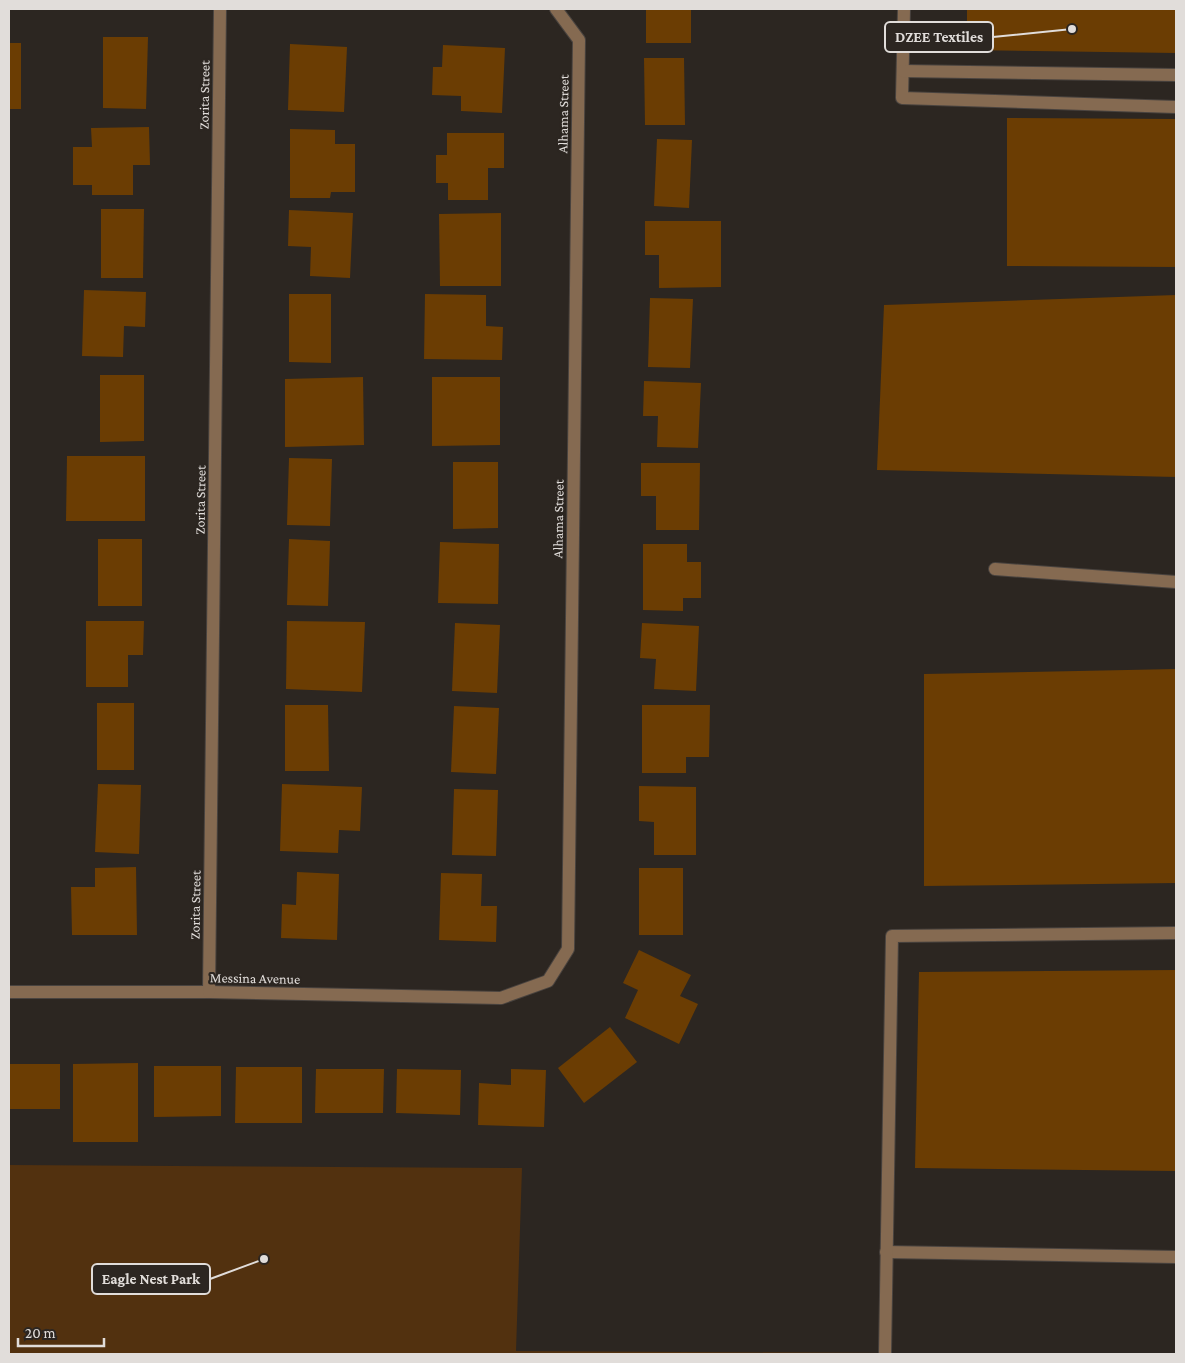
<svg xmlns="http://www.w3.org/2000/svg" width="1185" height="1363" font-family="'Crimson Pro',serif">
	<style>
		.green { fill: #52310f }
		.building { fill: #6b3d03 }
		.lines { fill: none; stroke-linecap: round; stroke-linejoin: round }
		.minor-casing { stroke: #49433f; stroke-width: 14 }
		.minor { stroke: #856a51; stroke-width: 12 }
		.labels { text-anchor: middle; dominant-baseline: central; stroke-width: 4.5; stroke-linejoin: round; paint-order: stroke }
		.street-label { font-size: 14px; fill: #e1ddda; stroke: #2c2621 }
		.leader { fill: none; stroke: #e1ddda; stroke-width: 2 }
		.callout-dot { fill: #e1ddda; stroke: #2c2621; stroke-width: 2 }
		.callout { fill: #2c2621; stroke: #e1ddda; stroke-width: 2 }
		.callout-label { font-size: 15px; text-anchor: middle; font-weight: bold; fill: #e1ddda }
	</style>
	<rect width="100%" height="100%" fill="#2c2621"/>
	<!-- green -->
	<polygon class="green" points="9,1165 522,1168 516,1351 1053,1354 9,1354"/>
	<!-- building -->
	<g class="building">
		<rect x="646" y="9" width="45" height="34"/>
		<polygon points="967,9 1176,9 1176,53 967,50"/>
		<polygon points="103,37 148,37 146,109 103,108"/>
		<rect x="9" y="43" width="12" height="66"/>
		<polygon points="290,44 347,47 344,112 288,110"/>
		<polygon points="443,45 505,48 502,113 461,111 461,96 432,95 433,67 442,67"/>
		<polygon points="644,58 684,58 685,125 645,125"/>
		<polygon points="1007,118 1176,119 1176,267 1007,266"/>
		<polygon points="149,127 150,165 133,165 133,195 92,195 92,185 73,185 73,147 92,147 91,128"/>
		<polygon points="290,129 335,130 335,144 355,144 355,192 331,192 330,198 290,198"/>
		<polygon points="447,133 504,133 504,168 488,168 488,200 448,200 448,183 436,183 436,155 447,155"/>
		<polygon points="657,139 692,140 689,208 654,206"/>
		<polygon points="101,209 144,209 143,278 101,278"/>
		<polygon points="289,210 353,213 350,278 310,276 311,247 288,246"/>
		<polygon points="501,213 501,286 440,286 439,214"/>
		<polygon points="645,221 721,221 721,287 659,288 659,255 645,255"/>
		<polygon points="84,290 146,292 145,327 124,326 123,357 82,356"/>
		<polygon points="289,294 331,294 331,363 289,362"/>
		<polygon points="425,294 486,295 486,326 503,327 502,360 424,359"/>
		<polygon points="1176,295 1176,477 877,470 884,305"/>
		<polygon points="650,298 693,299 690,368 648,367"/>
		<polygon points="100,375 144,375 144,441 100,442"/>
		<polygon points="363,377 364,445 285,447 285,379"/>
		<polygon points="432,377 500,377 500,445 432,446"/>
		<polygon points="644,381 701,383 698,448 657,447 658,416 643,416"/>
		<polygon points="67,456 145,456 145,521 66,521"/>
		<polygon points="289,458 332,459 330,526 287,525"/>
		<polygon points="453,462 498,462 498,528 453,529"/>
		<polygon points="641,463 700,463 699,530 656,530 656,496 641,496"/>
		<rect x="98" y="539" width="44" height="67"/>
		<polygon points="289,539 330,541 328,606 287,605"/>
		<polygon points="440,542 499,544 498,604 438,603"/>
		<polygon points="643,544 687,544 687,562 701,562 701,598 683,598 683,611 643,610"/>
		<polygon points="86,621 144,621 143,655 128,655 128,687 86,687"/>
		<polygon points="287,621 365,622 362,692 286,689"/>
		<polygon points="455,623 500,625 497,693 452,691"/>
		<polygon points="642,623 699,626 696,691 654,689 656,659 640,658"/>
		<polygon points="1176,669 1176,883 924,886 924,674"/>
		<rect x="97" y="703" width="37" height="67"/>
		<polygon points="285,705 328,705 329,771 285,771"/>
		<polygon points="642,705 710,705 709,757 686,757 686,773 642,773"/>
		<polygon points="454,706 499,708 496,774 451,772"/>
		<polygon points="98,784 141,785 139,854 95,852"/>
		<polygon points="282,784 362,787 360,831 339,830 338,853 280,851"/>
		<polygon points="639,786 696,787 696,855 654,855 654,822 639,821"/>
		<polygon points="454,789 498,790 496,856 452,855"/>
		<polygon points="136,867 137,935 72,935 71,887 95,887 95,868"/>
		<rect x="639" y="868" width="44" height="67"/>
		<polygon points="297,872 339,874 337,940 281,938 282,904 296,905"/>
		<polygon points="441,873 482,874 481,906 497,906 496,942 439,940"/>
		<polygon points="639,950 691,975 680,996 698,1004 679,1044 625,1018 638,990 623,983"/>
		<polygon points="1176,970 1176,1171 915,1168 919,972"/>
		<polygon points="610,1027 637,1062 584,1103 558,1068"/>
		<polygon points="138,1063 138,1142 73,1142 73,1064"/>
		<rect x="9" y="1064" width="51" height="45"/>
		<polygon points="154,1066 221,1066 221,1116 154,1117"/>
		<polygon points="236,1067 302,1067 302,1123 235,1123"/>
		<polygon points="316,1069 384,1069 383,1113 315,1113"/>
		<polygon points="397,1069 461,1070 460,1115 396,1113"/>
		<polygon points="511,1069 546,1070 544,1127 478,1125 479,1083 511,1085"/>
	</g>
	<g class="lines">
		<!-- minor casing -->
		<g class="minor-casing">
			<g id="minor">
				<polyline points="904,9 902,98 1176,107"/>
				<polyline points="903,71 1176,75"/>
				<polyline points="995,569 1176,582"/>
				<polyline points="9,992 209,992 501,998 548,981 568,949 579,40 556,9"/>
				<polyline points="209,992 220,9"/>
				<polyline points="886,1252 1176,1257"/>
				<polyline points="885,1354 892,936 1176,933"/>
			</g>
		</g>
		<!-- minor -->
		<use href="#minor" class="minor"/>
	</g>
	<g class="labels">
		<!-- street labels -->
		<g class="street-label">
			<text transform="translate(204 95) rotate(-89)">Zorita Street</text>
			<text transform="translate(563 114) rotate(-89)">Alhama Street</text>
			<text transform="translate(200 500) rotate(-89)">Zorita Street</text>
			<text transform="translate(558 519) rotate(-89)">Alhama Street</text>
			<text transform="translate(195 905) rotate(-89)">Zorita Street</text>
			<text transform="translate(255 978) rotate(1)">Messina Avenue</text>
		</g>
	</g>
	<!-- callouts -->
	<path class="leader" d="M1072 29L993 37M264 1259L210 1279"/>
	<g class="callout-dot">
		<circle cx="1072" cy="29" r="5"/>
		<circle cx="264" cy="1259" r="5"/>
	</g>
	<g class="callout">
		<rect x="885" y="22" width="108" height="30" rx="5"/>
		<rect x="92" y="1264" width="118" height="30" rx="5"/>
	</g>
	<g class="callout-label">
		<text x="939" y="42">DZEE Textiles</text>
		<text x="151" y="1284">Eagle Nest Park</text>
	</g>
	<!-- border -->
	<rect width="1185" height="1363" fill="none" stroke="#e1ddda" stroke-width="20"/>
	<!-- scale -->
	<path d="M18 1338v8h86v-8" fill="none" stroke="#e1ddda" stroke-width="2.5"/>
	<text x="25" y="1338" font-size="15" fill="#e1ddda" stroke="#2c2621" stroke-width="4" paint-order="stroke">20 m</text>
</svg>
